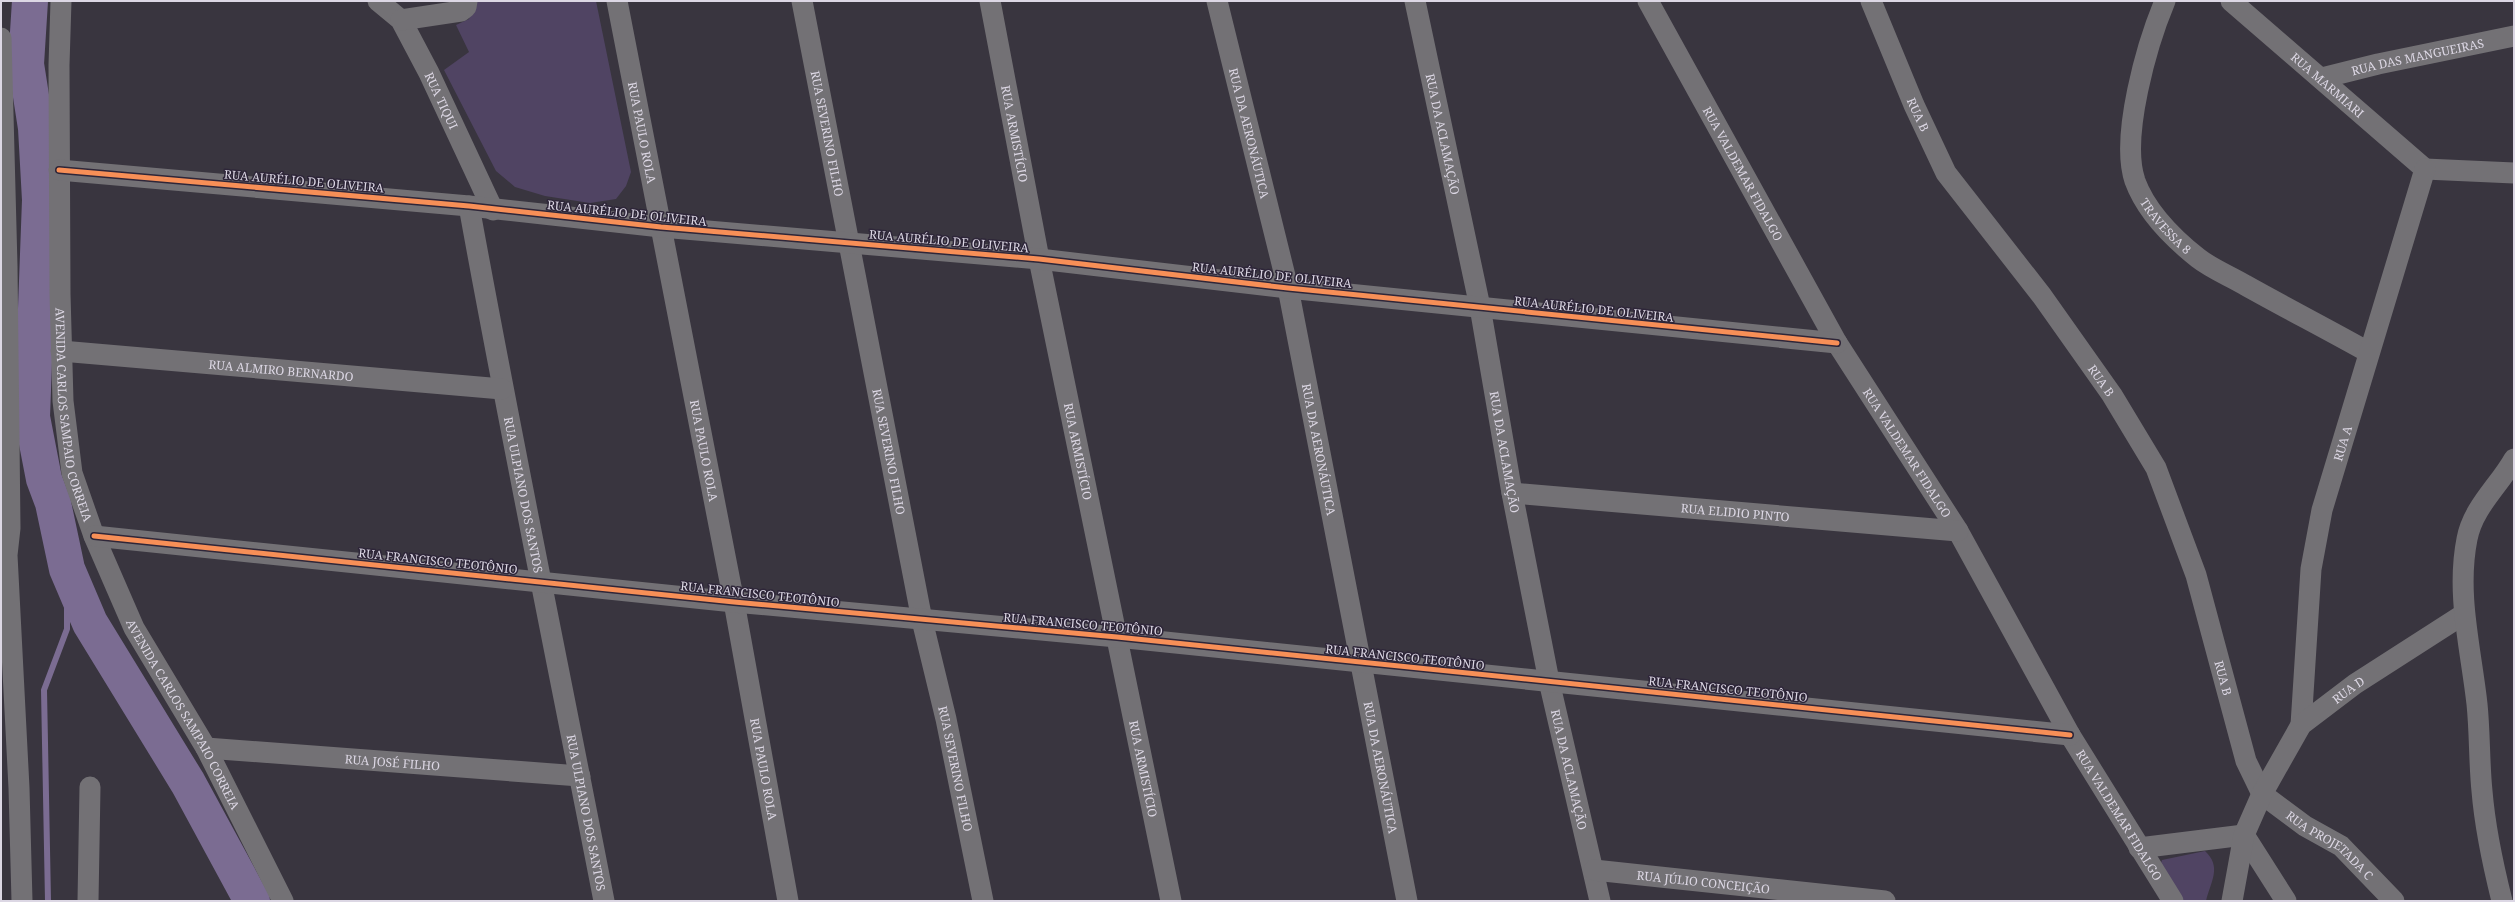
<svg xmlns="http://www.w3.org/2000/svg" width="2515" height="902" font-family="'Noto Serif',serif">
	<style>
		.green { fill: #504463 }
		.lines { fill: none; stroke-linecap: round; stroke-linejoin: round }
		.stream { stroke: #7b6c92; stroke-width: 6 }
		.river { stroke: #7b6c92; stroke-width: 36 }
		.street { stroke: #737175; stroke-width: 21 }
		.cycleway-casing { stroke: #2e2639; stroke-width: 8 }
		.cycleway { stroke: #f78f57; stroke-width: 5 }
		.labels { text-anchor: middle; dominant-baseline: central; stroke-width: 3; stroke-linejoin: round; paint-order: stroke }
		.street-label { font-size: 12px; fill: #dcd7e4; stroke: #2e2639 }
	</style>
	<rect width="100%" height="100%" fill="#39353f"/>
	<!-- green -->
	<g class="green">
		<polygon points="474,1 596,1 631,172 626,186 616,199 590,203 545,196 515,187 496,171 444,70 469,52 456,25 469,19"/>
		<path d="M2205,851C2222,867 2211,881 2206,901H2181L2160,866L2162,860Z"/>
	</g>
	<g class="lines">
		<!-- stream -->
		<polyline class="stream" points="48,901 44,690 67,629 67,569"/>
		<!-- river -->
		<polyline class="river" points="30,1 26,64 36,128 40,200 32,417 44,479 53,503 67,569 90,623 188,783 252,901"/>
		<!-- street -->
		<g class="street">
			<path id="s1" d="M61,1L59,65L60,294L63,401L72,473L94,536L134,628L206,748L283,901"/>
			<path id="s2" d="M378,1L401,20L429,73L493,210"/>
			<path id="s3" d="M617,1L734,602L788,901"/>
			<path id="s4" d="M802,1L922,620L946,719L983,901"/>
			<path id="s5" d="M990,1L1039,259L1171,901"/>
			<path id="s6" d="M1217,1L1288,288L1407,901"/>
			<path id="s7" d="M1415,1L1480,307L1512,493L1549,681L1600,901"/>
			<path id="s8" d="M1648,1L1837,343L1958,531L2070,735L2173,901"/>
			<path id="s9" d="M1871,1L1914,105L1946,173L2042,296L2112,395L2156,468L2196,575L2246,761L2262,794L2305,826L2341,846L2394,901"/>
			<path id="s10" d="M2165,1C2147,44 2120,137 2135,181C2146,211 2174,239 2198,258C2212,269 2230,276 2245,285C2286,308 2327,329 2368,352"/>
			<path id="s11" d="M2231,1L2425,169"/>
			<polyline points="401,20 461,11 466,7 467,1"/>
			<polyline points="1,38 7,266 10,528 7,555 19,788 22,901"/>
			<path id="s12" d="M2322,78L2378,64L2514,36"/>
			<polyline points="2425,169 2514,173"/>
			<polyline points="59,170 469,206 661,227 1039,259 1288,288 1837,343"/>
			<path id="s13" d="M469,206C511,438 559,669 604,901"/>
			<path id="s14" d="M61,351L502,389"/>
			<path id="s15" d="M1512,493L1958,531"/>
			<polyline points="94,536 734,602 1117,637 2070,735"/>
			<path id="s16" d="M2301,725L2311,569L2322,510L2425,169"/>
			<path id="s17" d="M206,748L580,776"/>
			<polyline points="2139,848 2244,835 2286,901"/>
			<path id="s18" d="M1594,870L1885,901"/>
			<polyline points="88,901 90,787"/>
			<path id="s19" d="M2232,901L2244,835L2262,794L2301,725L2355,684L2464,614"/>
			<path d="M2502,901C2493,865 2485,828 2482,791C2479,762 2480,733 2477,704C2471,649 2456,594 2467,539C2473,507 2499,486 2514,459"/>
		</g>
		<!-- cycleway casing -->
		<g class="cycleway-casing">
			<g id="cycleway">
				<polyline points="59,170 469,206 661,227 1039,259 1288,288 1837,343"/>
				<polyline points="94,536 734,602 1117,637 2070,735"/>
			</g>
		</g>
		<!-- cycleway -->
		<use href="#cycleway" class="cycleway"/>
	</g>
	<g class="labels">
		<!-- street labels -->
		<g class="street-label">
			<text stroke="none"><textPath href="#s12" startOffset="98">RUA DAS MANGUEIRAS</textPath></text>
			<text stroke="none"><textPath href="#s11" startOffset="128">RUA MARMIARI</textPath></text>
			<text stroke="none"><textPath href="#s2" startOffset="120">RUA TIQUI</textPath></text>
			<text stroke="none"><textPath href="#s9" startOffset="123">RUA B</textPath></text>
			<text stroke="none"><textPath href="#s3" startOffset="134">RUA PAULO ROLA</textPath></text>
			<text stroke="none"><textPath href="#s6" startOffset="136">RUA DA AERONÁUTICA</textPath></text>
			<text stroke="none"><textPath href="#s4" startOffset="135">RUA SEVERINO FILHO</textPath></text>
			<text stroke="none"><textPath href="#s5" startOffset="135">RUA ARMISTÍCIO</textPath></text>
			<text stroke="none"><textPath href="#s7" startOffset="136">RUA DA ACLAMAÇÃO</textPath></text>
			<text stroke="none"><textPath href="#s8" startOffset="197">RUA VALDEMAR FIDALGO</textPath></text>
			<text transform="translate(304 181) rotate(5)">RUA AURÉLIO DE OLIVEIRA</text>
			<text transform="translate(627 213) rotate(6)">RUA AURÉLIO DE OLIVEIRA</text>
			<text stroke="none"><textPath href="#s10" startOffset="240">TRAVESSA 8</textPath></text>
			<text transform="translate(949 241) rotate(5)">RUA AURÉLIO DE OLIVEIRA</text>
			<text transform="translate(1272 275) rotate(6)">RUA AURÉLIO DE OLIVEIRA</text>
			<text transform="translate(1594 309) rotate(6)">RUA AURÉLIO DE OLIVEIRA</text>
			<text stroke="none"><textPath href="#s14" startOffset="221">RUA ALMIRO BERNARDO</textPath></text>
			<text stroke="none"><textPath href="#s9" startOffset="447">RUA B</textPath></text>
			<text stroke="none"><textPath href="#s1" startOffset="415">AVENIDA CARLOS SAMPAIO CORREIA</textPath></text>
			<text stroke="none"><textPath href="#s16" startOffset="286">RUA A</textPath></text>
			<text stroke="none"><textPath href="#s6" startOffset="460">RUA DA AERONÁUTICA</textPath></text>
			<text stroke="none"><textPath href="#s3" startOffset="458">RUA PAULO ROLA</textPath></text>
			<text stroke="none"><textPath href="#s5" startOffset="459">RUA ARMISTÍCIO</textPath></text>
			<text stroke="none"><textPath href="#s4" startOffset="459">RUA SEVERINO FILHO</textPath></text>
			<text stroke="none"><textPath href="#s7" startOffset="460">RUA DA ACLAMAÇÃO</textPath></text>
			<text stroke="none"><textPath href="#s8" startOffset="521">RUA VALDEMAR FIDALGO</textPath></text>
			<text stroke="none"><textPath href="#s13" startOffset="294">RUA ULPIANO DOS SANTOS</textPath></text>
			<text stroke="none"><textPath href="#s15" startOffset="224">RUA ELIDIO PINTO</textPath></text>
			<text transform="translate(438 561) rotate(6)">RUA FRANCISCO TEOTÔNIO</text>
			<text transform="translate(760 594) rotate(6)">RUA FRANCISCO TEOTÔNIO</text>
			<text transform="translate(1083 624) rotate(5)">RUA FRANCISCO TEOTÔNIO</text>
			<text transform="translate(1405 657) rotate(6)">RUA FRANCISCO TEOTÔNIO</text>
			<text stroke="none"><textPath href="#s9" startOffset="771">RUA B</textPath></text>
			<text transform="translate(1728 689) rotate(6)">RUA FRANCISCO TEOTÔNIO</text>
			<text stroke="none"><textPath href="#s19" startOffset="250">RUA D</textPath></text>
			<text stroke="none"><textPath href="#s1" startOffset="739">AVENIDA CARLOS SAMPAIO CORREIA</textPath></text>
			<text stroke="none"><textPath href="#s17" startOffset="187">RUA JOSÉ FILHO</textPath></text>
			<text stroke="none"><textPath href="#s6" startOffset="784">RUA DA AERONÁUTICA</textPath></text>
			<text stroke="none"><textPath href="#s3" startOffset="782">RUA PAULO ROLA</textPath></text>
			<text stroke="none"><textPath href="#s4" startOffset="783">RUA SEVERINO FILHO</textPath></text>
			<text stroke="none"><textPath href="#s5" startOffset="783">RUA ARMISTÍCIO</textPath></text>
			<text stroke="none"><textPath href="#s7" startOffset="784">RUA DA ACLAMAÇÃO</textPath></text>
			<text stroke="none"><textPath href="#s13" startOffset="618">RUA ULPIANO DOS SANTOS</textPath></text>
			<text stroke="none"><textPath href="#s8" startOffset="941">RUA VALDEMAR FIDALGO</textPath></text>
			<text stroke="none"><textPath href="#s9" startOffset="979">RUA PROJETADA C</textPath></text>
			<text stroke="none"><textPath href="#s18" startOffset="110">RUA JÚLIO CONCEIÇÃO</textPath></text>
		</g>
	</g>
	<!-- border -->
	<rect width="2515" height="902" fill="none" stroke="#dcd7e4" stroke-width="4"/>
</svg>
